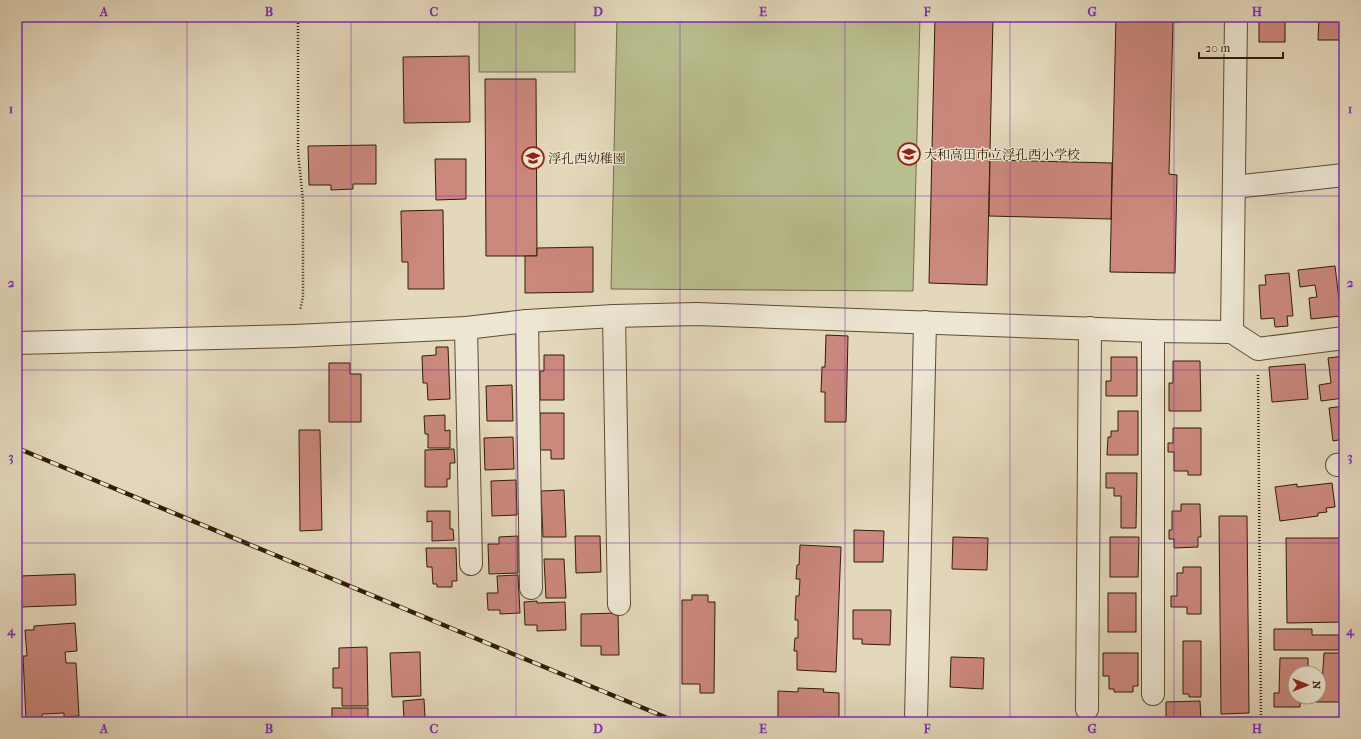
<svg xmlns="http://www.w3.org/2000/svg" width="1361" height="739" font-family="'IM FELL French Canon','Noto Serif JP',serif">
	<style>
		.green { fill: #b9be8e; stroke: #746e48 }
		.building { fill: #cb887d; stroke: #301d03 }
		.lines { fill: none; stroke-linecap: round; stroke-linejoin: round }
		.minor-casing { stroke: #5d4c31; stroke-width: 24 }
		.path { stroke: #301d03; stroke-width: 2.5; stroke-dasharray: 1 2; stroke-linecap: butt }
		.minor { stroke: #ede6d3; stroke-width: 22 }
		.rail-casing { stroke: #301d03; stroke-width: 4.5 }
		.rail { stroke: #ede6d3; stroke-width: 3; stroke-dasharray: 9; stroke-linecap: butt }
		.grid { fill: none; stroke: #7b2cbf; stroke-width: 1; stroke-opacity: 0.55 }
		.labels { text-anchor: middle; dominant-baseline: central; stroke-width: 3; stroke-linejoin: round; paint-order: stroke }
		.poi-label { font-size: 13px; fill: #301d03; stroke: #ede6d3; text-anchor: start }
		.neatline { fill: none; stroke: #7b2cbf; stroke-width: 1.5 }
		.grid-label { font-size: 13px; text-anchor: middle; font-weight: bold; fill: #7b2cbf }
	</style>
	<rect width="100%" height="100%" fill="#e4d8bc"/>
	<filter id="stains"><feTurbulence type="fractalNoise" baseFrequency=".005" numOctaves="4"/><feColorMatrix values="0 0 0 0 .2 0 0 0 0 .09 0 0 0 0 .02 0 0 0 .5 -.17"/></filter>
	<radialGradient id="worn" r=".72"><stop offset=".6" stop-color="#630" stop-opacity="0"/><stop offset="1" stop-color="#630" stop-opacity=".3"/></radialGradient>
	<!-- green -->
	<g class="green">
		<rect x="479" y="17" width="96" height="55"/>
		<polygon points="617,17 920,17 913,291 611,289"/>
	</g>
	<!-- building -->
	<g class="building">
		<polygon points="935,17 993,17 987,285 929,283"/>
		<polygon points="1116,17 1182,17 1182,22 1173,22 1169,174 1177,175 1175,273 1110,272"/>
		<rect x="1259" y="17" width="26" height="25"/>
		<polygon points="1319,17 1344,17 1344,40 1318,40"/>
		<polygon points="469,56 470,122 404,123 403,57"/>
		<polygon points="485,79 536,79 537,256 486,256"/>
		<polygon points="376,145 376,184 353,184 353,189 331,190 331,185 309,185 308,146"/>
		<polygon points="435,159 466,159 466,199 436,200"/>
		<polygon points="990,160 1112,163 1111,219 989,216"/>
		<polygon points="443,210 444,289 408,289 408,262 402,262 401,211"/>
		<polygon points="593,247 593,292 525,293 525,256 537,256 537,248"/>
		<polygon points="1335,266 1341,316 1311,319 1309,298 1317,297 1315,285 1300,287 1298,270"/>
		<polygon points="1289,273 1293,316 1287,316 1288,326 1275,327 1274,318 1261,319 1259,285 1266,285 1265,275"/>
		<polygon points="826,335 848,336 846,422 825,422 825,392 821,392 822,367 825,367"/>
		<polygon points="436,347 448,347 450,399 428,400 427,383 423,383 422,356 436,355"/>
		<polygon points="544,355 564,355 564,400 540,400 540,371 544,371"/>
		<polygon points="1344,356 1344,398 1321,401 1319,385 1331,383 1328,358"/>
		<polygon points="1111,357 1137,357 1137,396 1106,396 1106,381 1111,381"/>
		<polygon points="1173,361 1200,361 1201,411 1169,411 1169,383 1173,383"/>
		<polygon points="329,363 350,363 350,374 361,374 361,422 329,422"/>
		<polygon points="1305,364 1308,399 1272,402 1269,367"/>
		<polygon points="512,385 513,421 487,421 486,386"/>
		<polygon points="1344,406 1344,439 1333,441 1329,408"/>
		<polygon points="1118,411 1138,411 1138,455 1107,455 1108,437 1111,437 1111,431 1118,431"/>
		<polygon points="540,413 564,413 564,459 551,459 551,450 540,450"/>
		<polygon points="445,415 445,431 450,430 450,448 428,448 428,434 425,434 424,416"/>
		<polygon points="1173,428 1201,428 1201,475 1188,475 1188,471 1174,471 1174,452 1168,452 1168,443 1173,443"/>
		<polygon points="299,430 320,430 322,530 300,531"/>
		<polygon points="513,437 514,469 485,470 484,438"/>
		<polygon points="454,449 455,463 450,463 450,479 447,479 447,487 425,487 425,450"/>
		<polygon points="1106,473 1137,473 1136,528 1121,528 1121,496 1114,496 1114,488 1106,488"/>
		<polygon points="516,480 517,515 492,516 491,481"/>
		<polygon points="1332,483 1335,507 1326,508 1327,512 1318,513 1318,516 1280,521 1275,487 1297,484 1297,487"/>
		<polygon points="564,490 566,537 543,537 541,491"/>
		<polygon points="1181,504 1200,504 1201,537 1198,537 1198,547 1174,548 1174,539 1169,539 1169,530 1172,530 1172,511 1181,511"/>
		<polygon points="427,511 450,511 450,529 453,529 454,540 432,541 432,521 427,522"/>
		<polygon points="1219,516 1247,516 1249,713 1221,714"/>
		<polygon points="854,530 884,531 883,562 854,562"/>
		<polygon points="518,536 518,573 489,574 488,544 499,544 499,537"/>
		<polygon points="575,536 600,536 601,572 576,573"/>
		<polygon points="953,537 988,538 987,570 952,569"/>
		<polygon points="1110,537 1139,537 1138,577 1110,577"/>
		<polygon points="1286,538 1344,538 1344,622 1287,623"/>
		<polygon points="800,545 841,547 836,672 797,670 797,651 794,651 795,638 798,638 798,620 795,620 796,596 799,596 800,579 796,579 797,565 799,565"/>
		<polygon points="426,548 456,548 457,581 452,581 452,587 437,587 437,584 433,584 432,567 427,567"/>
		<polygon points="544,559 564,559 566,598 546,598"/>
		<polygon points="1183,567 1201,567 1201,614 1187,614 1187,607 1171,607 1171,596 1177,596 1177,573 1183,573"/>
		<polygon points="75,574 76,605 21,607 20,576"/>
		<polygon points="518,575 520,613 500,614 500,610 488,610 487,593 498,593 497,576"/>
		<rect x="1108" y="593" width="28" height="39"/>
		<polygon points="692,595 708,595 708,602 715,602 714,693 700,693 700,684 682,684 682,600 692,600"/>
		<polygon points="537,601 537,603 565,602 566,630 537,631 537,625 525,625 524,602"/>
		<polygon points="853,610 891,610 890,645 862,644 862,639 853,639"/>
		<polygon points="618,613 619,655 601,655 601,646 581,646 581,614"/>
		<polygon points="75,623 77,651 65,652 66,663 76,663 79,716 64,717 64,713 42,714 42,720 26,720 23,656 27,656 25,630 34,630 34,626"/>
		<polygon points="1274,629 1312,629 1312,635 1339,635 1339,650 1274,650"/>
		<polygon points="1183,641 1201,641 1201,697 1189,697 1189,694 1183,694"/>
		<polygon points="367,647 368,706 342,706 342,688 333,688 333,668 339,668 339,648"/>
		<polygon points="420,652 421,696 392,697 390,653"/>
		<polygon points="1103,653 1138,653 1138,686 1133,686 1133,692 1114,692 1114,689 1109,689 1109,676 1103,676"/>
		<polygon points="1324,653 1344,653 1344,695 1341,695 1341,702 1316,702 1316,697 1319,697 1319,684 1322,684"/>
		<polygon points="951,657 984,658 983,689 950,687"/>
		<polygon points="1280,658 1308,658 1308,673 1295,673 1295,697 1300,697 1300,707 1274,707 1274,693 1279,693"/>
		<polygon points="798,688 824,689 823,692 839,693 839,722 778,722 778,691 798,692"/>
		<polygon points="424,699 425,718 404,719 403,701"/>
		<polygon points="1200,701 1201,722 1166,722 1166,702"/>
		<rect x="332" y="708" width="36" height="14"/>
		<rect x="1098" y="720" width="25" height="2"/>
	</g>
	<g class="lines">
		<!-- minor casing -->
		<g class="minor-casing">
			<g id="minor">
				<polyline points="1234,187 1344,175"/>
				<polyline points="614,316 619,604"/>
				<polyline points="527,321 531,588"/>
				<polyline points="466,328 471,564"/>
				<polyline points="1153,331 1153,694"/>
				<polyline points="1232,332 1236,17"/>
				<polyline points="17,343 294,336 466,328 527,321 614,316 697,314 1153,331 1232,332 1258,349 1344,338"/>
				<polyline points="1337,465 1344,464"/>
				<polyline points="1087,709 1090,328"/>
				<polyline points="916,720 925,322"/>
			</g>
		</g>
		<!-- path -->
		<g class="path">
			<polyline points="298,17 298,152 303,200 303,297 300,310"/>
			<polyline points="1258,375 1261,722"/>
		</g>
		<!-- minor -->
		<use href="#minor" class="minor"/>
		<!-- rail casing -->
		<g class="rail-casing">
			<polyline id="rail" points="17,448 677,722"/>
		</g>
		<!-- rail -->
		<use href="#rail" class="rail"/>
	</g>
	<!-- grid -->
	<path class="grid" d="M187,17V722M351,17V722M516,17V722M680,17V722M845,17V722M1010,17V722M1174,17V722M17,196H1344M17,370H1344M17,543H1344"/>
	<!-- icons -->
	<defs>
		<g id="school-ring" transform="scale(1.15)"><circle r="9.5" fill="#ede6d3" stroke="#8f2418" stroke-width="1.5"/><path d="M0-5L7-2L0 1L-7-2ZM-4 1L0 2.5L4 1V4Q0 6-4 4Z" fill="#8f2418"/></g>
	</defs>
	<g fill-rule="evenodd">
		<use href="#school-ring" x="909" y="154"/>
		<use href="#school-ring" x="533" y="158"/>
	</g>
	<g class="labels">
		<!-- poi labels -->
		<g class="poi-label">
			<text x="924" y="154">大和高田市立浮孔西小学校</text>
			<text x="548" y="158">浮孔西幼稚園</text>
		</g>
	</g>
	<!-- margin -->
	<rect width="1361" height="739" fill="none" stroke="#e4d8bc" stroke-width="44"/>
	<!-- north arrow -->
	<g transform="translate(1307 685) rotate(90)"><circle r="19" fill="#ede6d3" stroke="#a19680"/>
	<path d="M0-3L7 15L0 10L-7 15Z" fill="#8f2418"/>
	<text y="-6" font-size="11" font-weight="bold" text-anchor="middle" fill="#301d03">N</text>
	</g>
	<!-- scale -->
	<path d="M1199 52v6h84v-6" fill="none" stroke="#301d03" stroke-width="2"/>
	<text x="1205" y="52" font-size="12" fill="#301d03" stroke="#ede6d3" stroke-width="3" paint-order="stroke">20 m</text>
	<rect x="22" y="22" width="1317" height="695" class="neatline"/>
	<g class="grid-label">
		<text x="104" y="16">A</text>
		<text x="269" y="16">B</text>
		<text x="434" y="16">C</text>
		<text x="598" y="16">D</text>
		<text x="763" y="16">E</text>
		<text x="927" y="16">F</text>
		<text x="1092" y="16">G</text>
		<text x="1257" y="16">H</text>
		<text x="11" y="113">1</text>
		<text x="1350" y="113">1</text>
		<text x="11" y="287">2</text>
		<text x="1350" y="287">2</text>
		<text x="11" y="461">3</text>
		<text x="1350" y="461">3</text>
		<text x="11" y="635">4</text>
		<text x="1350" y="635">4</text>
		<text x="104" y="733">A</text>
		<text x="269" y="733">B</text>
		<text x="434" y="733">C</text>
		<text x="598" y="733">D</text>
		<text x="763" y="733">E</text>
		<text x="927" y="733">F</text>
		<text x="1092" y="733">G</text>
		<text x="1257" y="733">H</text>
	</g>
	<rect width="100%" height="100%" filter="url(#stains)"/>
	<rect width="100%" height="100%" fill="url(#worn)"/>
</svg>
